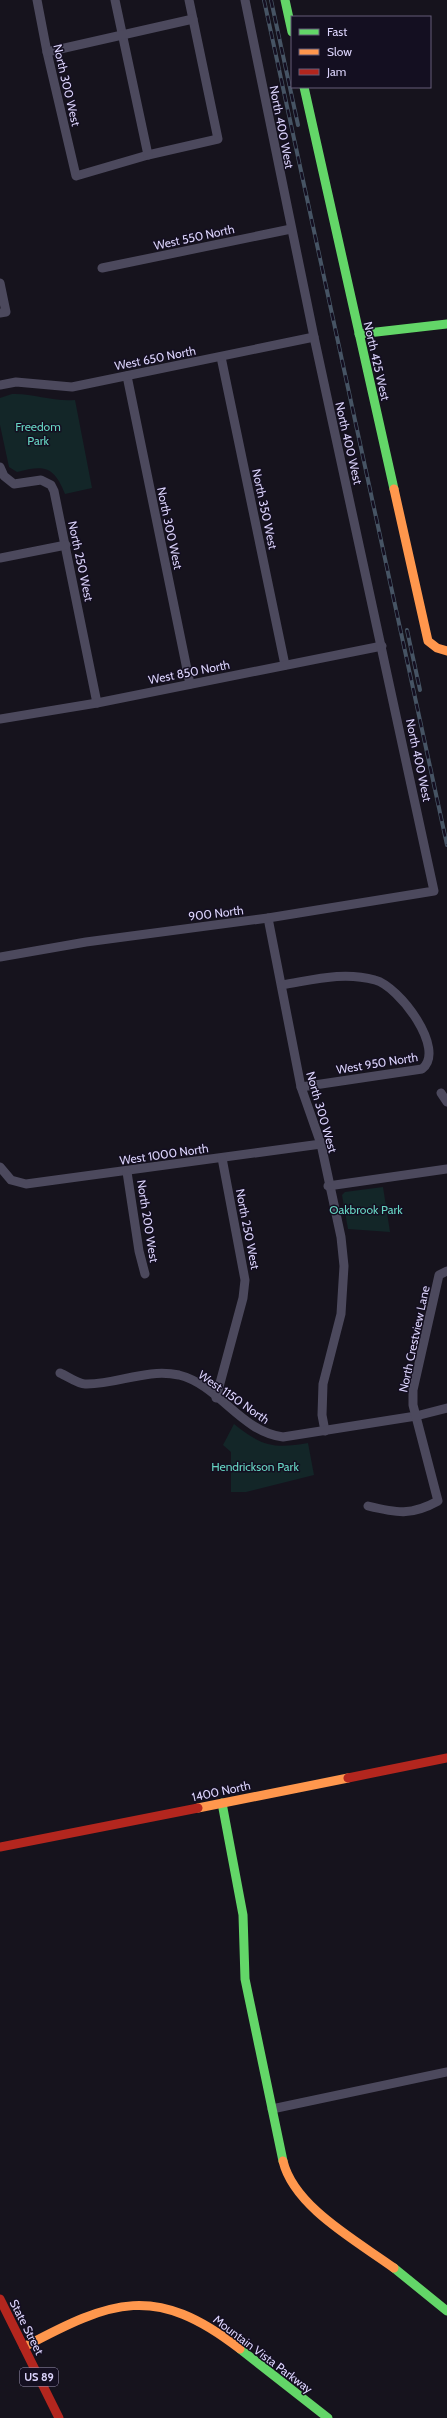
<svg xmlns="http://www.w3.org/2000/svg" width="447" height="2418" font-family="Cabin,sans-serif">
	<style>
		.green { fill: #132628 }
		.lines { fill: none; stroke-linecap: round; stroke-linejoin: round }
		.street { stroke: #4c495d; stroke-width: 9 }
		.fast { stroke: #63d668; stroke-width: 9 }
		.slow { stroke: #ff974d; stroke-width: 9 }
		.jam { stroke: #b3261e; stroke-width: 9 }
		.rail-casing { stroke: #465464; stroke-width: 4 }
		.rail { stroke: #140f21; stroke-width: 2.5; stroke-dasharray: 8; stroke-linecap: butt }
		.labels { text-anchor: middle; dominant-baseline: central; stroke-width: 3; stroke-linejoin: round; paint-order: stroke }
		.shield { fill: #140f21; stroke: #9f98ba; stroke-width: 1 }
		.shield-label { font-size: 11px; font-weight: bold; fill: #dbd3fb }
		.street-label { font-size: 12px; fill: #dbd3fb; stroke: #140f21 }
		.park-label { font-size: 12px; fill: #66d4c2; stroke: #140f21 }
	</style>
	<rect width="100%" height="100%" fill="#16131d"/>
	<!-- green -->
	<g class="green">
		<path d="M12,394C33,393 53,402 75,400L92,488L65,494C54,466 44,465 17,472L9,467L0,425V398Z"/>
		<polygon points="383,1187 390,1232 348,1229 342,1195 345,1192"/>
		<path d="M234,1424C261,1446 274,1449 308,1443L314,1475L246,1492H231V1452L223,1445Z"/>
	</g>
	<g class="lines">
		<!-- street -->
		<g class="street">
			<polyline points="37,0 47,52 76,176 148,155 218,139 189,0"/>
			<polyline points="115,0 148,155"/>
			<polyline points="47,52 193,19"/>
			<polyline points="102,268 291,229"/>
			<polyline points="0,283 6,312 0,313"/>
			<polyline points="221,357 285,665"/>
			<polyline points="127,376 190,684"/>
			<polyline points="0,385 16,382 72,387 314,337"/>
			<polyline points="0,467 4,476 14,484 41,480 51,485 54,491 97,703"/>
			<polyline points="0,558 66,545"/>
			<polyline points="0,719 97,703 382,646"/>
			<polyline points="268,918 301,1087 321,1144 341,1237 344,1266 341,1314 323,1384 322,1415 325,1431"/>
			<polyline points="0,957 86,942 268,918 434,891 314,337 245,0"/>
			<path d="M282,985C313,980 343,971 375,980C399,986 447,1050 422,1069L301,1087"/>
			<polyline points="441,1093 447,1102"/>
			<polyline points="0,1167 11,1180 26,1184 321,1144"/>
			<polyline points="127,1172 139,1251 145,1274"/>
			<polyline points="328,1186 447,1169"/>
			<path d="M60,1373C67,1376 78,1384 85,1384C117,1385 145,1368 179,1375C219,1385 241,1432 283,1437L416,1416L447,1408"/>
			<polyline points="216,1398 243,1298 245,1280 222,1158"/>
			<path d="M368,1506C397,1513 411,1516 438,1501L413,1405V1390L439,1275L447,1271"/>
			<polyline points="272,2109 447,2072"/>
		</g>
		<!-- fast -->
		<g class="fast">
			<polyline points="285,0 292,32"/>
			<polyline points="304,87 394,489"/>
			<polyline points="359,334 447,324"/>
			<polyline points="222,1803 243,1915 245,1979 283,2161"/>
			<polyline points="394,2268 447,2311"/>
			<polyline points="240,2349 328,2418"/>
		</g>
		<!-- slow -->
		<g class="slow">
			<polyline points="394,489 428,641 437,648 447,651"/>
			<polyline points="198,1808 348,1778"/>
			<path d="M283,2161C294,2207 357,2241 394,2268"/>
			<path d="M24,2347C112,2300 155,2283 240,2349"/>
		</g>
		<!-- jam -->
		<g class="jam">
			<polyline points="348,1778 447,1758"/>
			<polyline points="0,1847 198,1808"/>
			<polyline points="0,2299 59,2418"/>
		</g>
		<!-- rail casing -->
		<g class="rail-casing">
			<g id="rail">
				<polyline points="264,0 447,845"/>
				<polyline points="271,0 298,125"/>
				<polyline points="407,630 420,690"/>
			</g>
		</g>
		<!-- rail -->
		<use href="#rail" class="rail"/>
	</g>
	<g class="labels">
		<!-- shield labels -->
		<rect class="shield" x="20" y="2368" width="38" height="18" rx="3"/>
		<g class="shield-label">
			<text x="39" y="2377">US 89</text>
		</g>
		<!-- street labels -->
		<g class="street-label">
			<text transform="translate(67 85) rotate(77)">North 300 West</text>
			<text transform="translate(282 127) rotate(79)">North 400 West</text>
			<text transform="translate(194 237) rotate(-12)">West 550 North</text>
			<text transform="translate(155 358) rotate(-11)">West 650 North</text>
			<text transform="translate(377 361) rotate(77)">North 425 West</text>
			<text transform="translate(349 443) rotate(77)">North 400 West</text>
			<text transform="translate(265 509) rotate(78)">North 350 West</text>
			<text transform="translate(170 528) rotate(78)">North 300 West</text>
			<text transform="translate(81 561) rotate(78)">North 250 West</text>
			<text transform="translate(189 672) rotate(-11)">West 850 North</text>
			<text transform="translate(419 760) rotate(78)">North 400 West</text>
			<text transform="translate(216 913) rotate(-7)">900 North</text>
			<text transform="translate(377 1063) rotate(-9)">West 950 North</text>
			<text transform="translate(322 1112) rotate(74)">North 300 West</text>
			<text transform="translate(164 1154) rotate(-8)">West 1000 North</text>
			<text transform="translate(148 1221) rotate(81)">North 200 West</text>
			<text transform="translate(248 1229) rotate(79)">North 250 West</text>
			<text transform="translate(414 1339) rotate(-78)">North Crestview Lane</text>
			<text transform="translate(234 1397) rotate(35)">West 1150 North</text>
			<text transform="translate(221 1791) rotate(-12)">1400 North</text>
			<text transform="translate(27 2327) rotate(63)">State Street</text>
			<text transform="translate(263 2354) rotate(37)">Mountain Vista Parkway</text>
		</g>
		<!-- park labels -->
		<g class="park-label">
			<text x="38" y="426">Freedom<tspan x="38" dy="14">Park</tspan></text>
			<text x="366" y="1209">Oakbrook Park</text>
			<text x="255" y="1466">Hendrickson Park</text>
		</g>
	</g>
	<!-- legend -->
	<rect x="291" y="16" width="140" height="72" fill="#140f21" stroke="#645d78"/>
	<rect x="299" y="29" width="20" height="6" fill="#63d668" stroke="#645d78"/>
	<text x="327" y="36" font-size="12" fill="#dbd3fb">Fast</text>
	<rect x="299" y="49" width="20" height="6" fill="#ff974d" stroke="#645d78"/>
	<text x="327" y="56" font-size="12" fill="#dbd3fb">Slow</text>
	<rect x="299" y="69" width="20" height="6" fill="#b3261e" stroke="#645d78"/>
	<text x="327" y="76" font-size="12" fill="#dbd3fb">Jam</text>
</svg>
